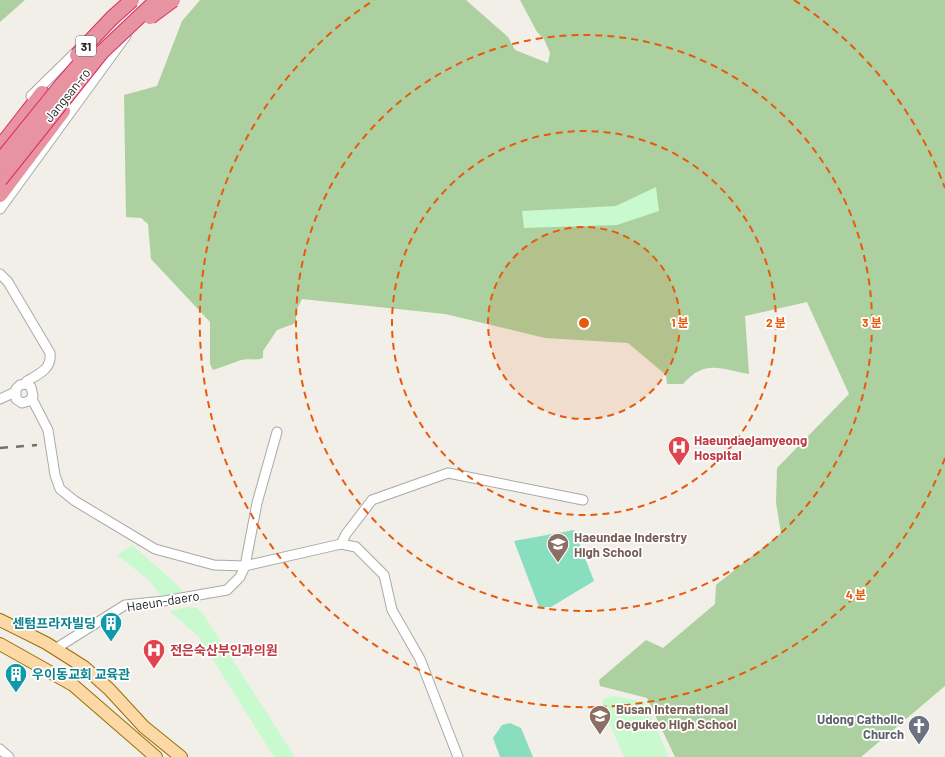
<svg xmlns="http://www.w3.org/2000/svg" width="945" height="757" font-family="Barlow,'Noto Sans KR',sans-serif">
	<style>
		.forest { fill: #acd09f }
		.park { fill: #c9f9ce }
		.pitch { fill: #89debf }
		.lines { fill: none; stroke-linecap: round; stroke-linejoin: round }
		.minor-casing { stroke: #a9a9a9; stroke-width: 11 }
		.major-casing { stroke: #9d6d03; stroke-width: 14 }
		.highway-casing { stroke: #d92d64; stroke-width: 16 }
		.minor { stroke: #fff; stroke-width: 9 }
		.major { stroke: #fbd8a5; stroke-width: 12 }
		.highway { stroke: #e793a1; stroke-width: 14 }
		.rail { stroke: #707070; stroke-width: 2.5; stroke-dasharray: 8 8; stroke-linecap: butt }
		.highway-bridge-casing { stroke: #d92d64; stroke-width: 16; stroke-linecap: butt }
		.highway-bridge { stroke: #e793a1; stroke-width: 14 }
		.ring { fill: none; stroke: #e8590c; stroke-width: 2; stroke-dasharray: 7 5 }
		.labels { text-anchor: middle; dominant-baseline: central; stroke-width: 3.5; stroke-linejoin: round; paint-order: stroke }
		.shield { fill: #fff; stroke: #646464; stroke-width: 1 }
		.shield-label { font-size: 12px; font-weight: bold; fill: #222 }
		.street-label { font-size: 13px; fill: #222; stroke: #fff }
		.health-label { font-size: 13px; font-weight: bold; fill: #be3a42; stroke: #fff; text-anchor: start }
		.education-label { font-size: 13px; font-weight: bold; fill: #785e54; stroke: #fff; text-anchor: start }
		.culture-label { font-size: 13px; font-weight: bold; fill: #0d838f; stroke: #fff; text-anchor: end }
		.worship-label { font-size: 13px; font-weight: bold; fill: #5b616d; stroke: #fff; text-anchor: end }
		.centre { fill: #e8590c; stroke: #fff; stroke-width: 2 }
		.ring-label { font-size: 12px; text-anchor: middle; font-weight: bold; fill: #e8590c; stroke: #fff; stroke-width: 3.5; stroke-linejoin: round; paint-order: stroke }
	</style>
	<rect width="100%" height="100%" fill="#f2efe9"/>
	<!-- forest -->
	<g class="forest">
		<polygon points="0,0 25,0 0,22"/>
		<path d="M200,0H466L508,37L515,50L548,63L550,53L544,39L537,32L520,0H945V686L861,757H675L647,698L600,686L599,680L646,640L663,648L715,604L716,585L781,533L776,503L777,468L849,394L807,302L745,316L749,374C720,369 705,359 683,384H667L666,375L628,343L545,338L445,314L302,299L296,311V323L277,330L263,351V358C255,361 248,358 241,360C232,363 223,367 213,370L210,364V322L151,259L148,224L141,218L126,217L124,95L157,86L182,21Z"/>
	</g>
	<!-- park -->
	<g class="park">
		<polygon points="656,187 659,211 617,225 524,228 522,211 616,206"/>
		<polygon points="132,545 173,581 183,592 161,596 150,581 117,555"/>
		<polygon points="188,607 197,608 204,615 295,757 274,757 198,636 169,611"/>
		<polygon points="614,696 645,702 669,757 624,757 602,706 604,698"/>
	</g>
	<!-- pitch -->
	<g class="pitch">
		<polygon points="574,530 594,581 551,607 539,607 514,541"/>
		<polygon points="510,723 521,728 533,757 500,757 493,738 502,725"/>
	</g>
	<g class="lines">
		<!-- minor casing -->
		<g class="minor-casing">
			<g id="minor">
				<polyline points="31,96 79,49"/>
				<polyline points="0,209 126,36"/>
				<path d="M0,274L8,282L50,353C52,369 39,374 27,381L26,384L20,385L16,389V399L22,403L29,401L33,396L31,387L26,384"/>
				<polyline points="0,399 15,392"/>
				<polyline points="32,399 48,430 55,475 60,489 75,501 155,549 214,565 245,566 341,544 356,547 384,575 392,610 420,659 458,757"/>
				<polyline points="341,544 346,534 372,500 448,473 583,500"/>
				<polyline points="55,649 125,605 164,601 227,590 240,577 245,566 257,503 277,432"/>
				<polyline points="0,749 9,757"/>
			</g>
		</g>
		<!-- major casing -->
		<g class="major-casing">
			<g id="major">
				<polyline points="0,620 46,643 84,667 109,689 144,727 181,757"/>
				<polyline points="0,644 73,685 156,757"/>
			</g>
		</g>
		<!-- highway casing -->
		<g class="highway-casing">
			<g id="highway">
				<polyline points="0,147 42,93"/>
				<polyline points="0,195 63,111"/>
			</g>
		</g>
		<!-- minor -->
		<use href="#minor" class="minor"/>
		<!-- major -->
		<use href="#major" class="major"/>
		<!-- highway -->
		<use href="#highway" class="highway"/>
		<!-- rail -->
		<polyline class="rail" points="0,448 37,445"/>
		<!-- highway-bridge casing -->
		<g class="highway-bridge-casing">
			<g id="highway-bridge">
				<polyline points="150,17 173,0"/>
				<polyline points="77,55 112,18 132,0"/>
				<polyline points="0,161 64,82 91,51"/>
				<polyline points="0,180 102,52 157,0"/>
			</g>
		</g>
		<!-- highway-bridge -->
		<use href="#highway-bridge" class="highway-bridge"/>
	</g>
	<!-- distance rings -->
	<circle cx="584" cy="323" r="96" fill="#e8590c" fill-opacity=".12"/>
	<g class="ring">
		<circle cx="584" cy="323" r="96"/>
		<circle cx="584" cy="323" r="192"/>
		<circle cx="584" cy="323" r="288"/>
		<path d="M945 458A385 385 0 1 1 374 0M794 0A385 385 0 0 1 945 188"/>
	</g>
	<!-- icons -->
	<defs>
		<g id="hospital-pin" transform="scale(1.15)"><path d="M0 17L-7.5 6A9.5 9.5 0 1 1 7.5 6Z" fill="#e0444e" stroke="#fff"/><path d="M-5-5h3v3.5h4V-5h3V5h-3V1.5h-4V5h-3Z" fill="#fff"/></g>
		<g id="school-pin" transform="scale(1.15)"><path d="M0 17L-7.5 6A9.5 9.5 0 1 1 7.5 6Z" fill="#8d6e63" stroke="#fff"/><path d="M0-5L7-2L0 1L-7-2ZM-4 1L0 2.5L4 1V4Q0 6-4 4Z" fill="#fff"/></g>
		<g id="building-pin" transform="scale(1.15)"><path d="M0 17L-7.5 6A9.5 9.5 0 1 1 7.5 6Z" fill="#0f9aa8" stroke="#fff"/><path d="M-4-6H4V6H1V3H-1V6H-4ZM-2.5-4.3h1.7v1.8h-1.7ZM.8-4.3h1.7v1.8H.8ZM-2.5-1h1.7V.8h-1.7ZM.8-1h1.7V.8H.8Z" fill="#fff"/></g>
		<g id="church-pin" transform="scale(1.15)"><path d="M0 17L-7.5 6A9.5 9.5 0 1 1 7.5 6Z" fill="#6b7280" stroke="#fff"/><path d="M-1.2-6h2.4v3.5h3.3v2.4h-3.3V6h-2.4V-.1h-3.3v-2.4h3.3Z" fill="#fff"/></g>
	</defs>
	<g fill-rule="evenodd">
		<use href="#hospital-pin" x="679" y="447"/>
		<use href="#school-pin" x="558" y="544"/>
		<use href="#building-pin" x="111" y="623"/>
		<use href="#hospital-pin" x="154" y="650"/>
		<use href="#building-pin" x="16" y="674"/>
		<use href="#school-pin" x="600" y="716"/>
		<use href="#church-pin" x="919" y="726"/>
	</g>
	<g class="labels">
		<!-- shield labels -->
		<rect class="shield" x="76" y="36" width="20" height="20" rx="3"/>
		<g class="shield-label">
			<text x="86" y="46">31</text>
		</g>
		<!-- street labels -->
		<g class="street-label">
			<text transform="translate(67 95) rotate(-51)">Jangsan-ro</text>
			<text transform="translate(163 601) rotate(-9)">Haeun-daero</text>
		</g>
		<!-- health labels -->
		<g class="health-label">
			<text x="694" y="440">Haeundaejamyeong<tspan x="694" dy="15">Hospital</tspan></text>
			<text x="170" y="650">전은숙산부인과의원</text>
		</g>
		<!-- education labels -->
		<g class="education-label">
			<text x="574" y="537">Haeundae Inderstry<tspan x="574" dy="15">High School</tspan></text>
			<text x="616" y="709">Busan International<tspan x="616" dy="15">Oegukeo High School</tspan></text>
		</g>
		<!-- culture labels -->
		<g class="culture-label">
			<text x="96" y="623">센텀프라자빌딩</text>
			<text x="32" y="674" text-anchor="start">우이동교회 교육관</text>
		</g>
		<!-- worship labels -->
		<g class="worship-label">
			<text x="904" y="719">Udong Catholic<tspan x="904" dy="15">Church</tspan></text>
		</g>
	</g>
	<circle cx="584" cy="323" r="6" class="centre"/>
	<g class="ring-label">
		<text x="680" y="327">1 분</text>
		<text x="776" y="327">2 분</text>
		<text x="872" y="327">3 분</text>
		<text x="856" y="599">4 분</text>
	</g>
</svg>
